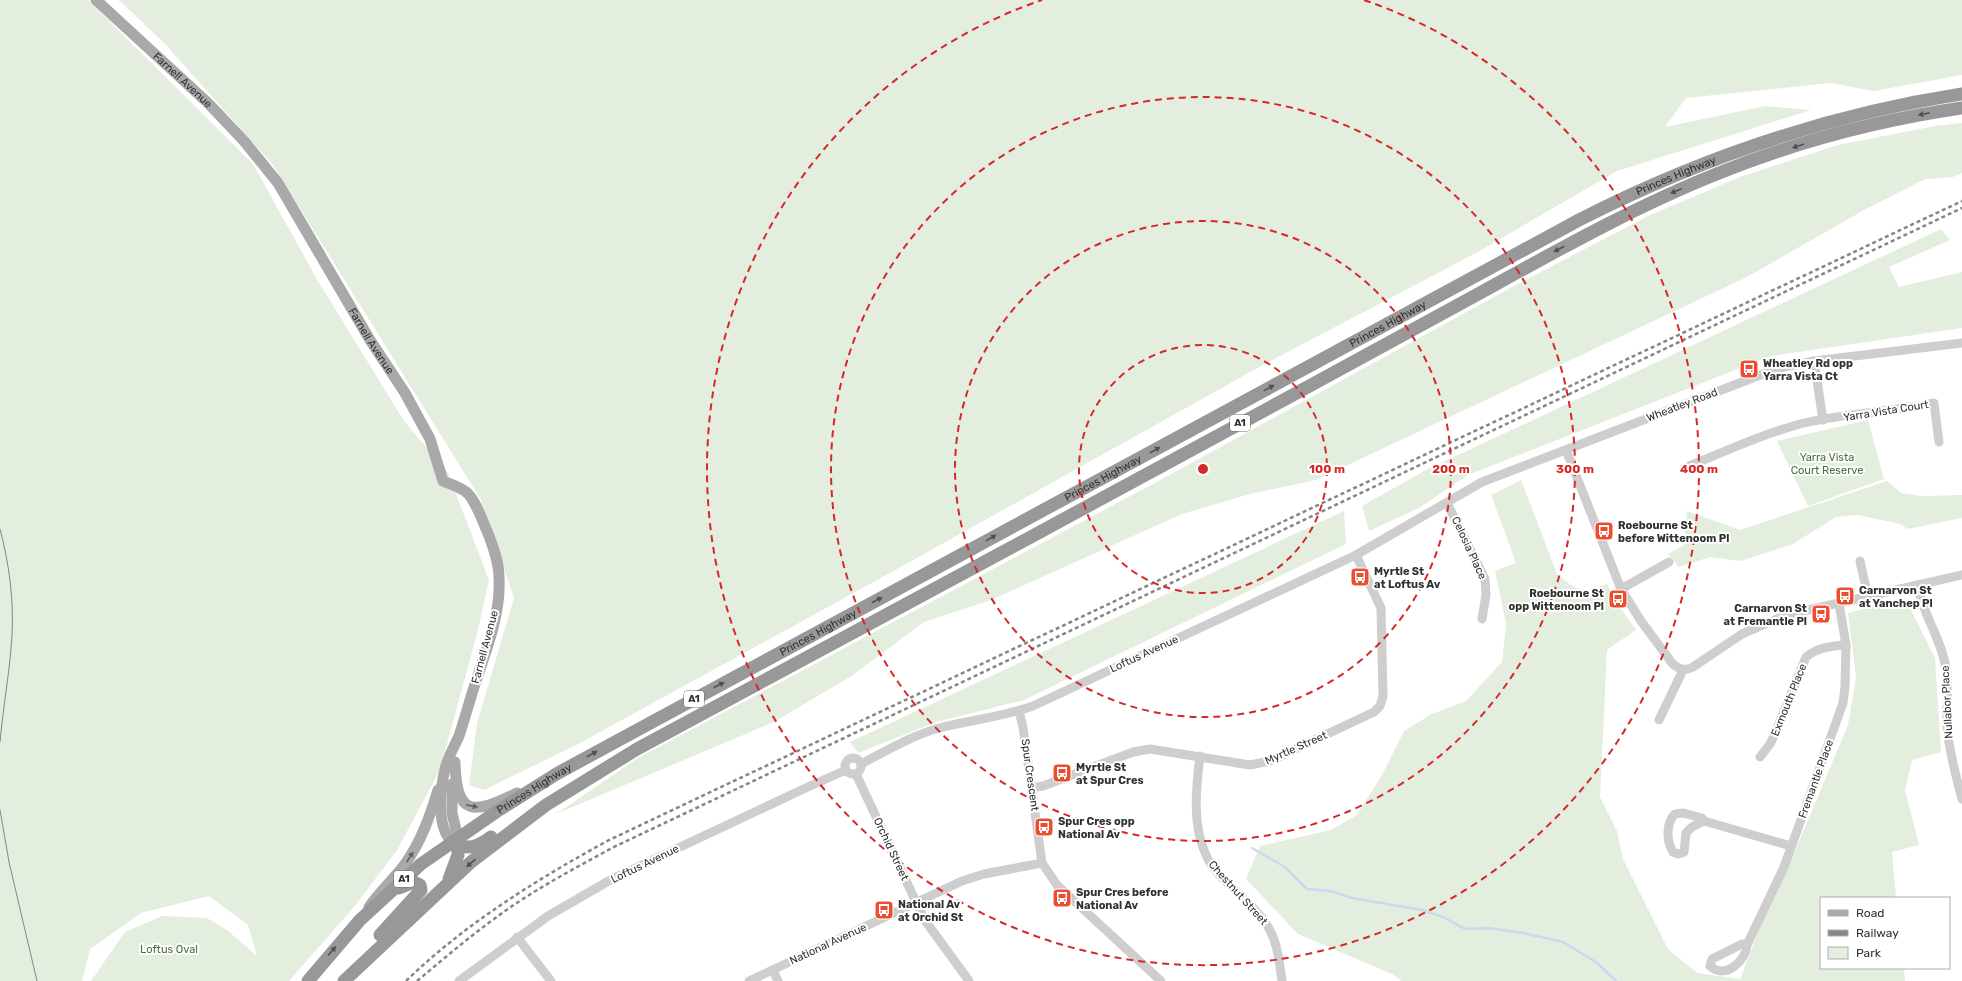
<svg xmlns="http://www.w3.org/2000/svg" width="1962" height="981" font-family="Rubik,sans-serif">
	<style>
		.green { fill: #e4eedf }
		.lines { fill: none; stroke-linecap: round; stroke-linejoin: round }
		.stream { stroke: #cbd9ee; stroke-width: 2.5 }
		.minor { stroke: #cecece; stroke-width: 9 }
		.major { stroke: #a9a9a9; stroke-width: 11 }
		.highway { stroke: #989898; stroke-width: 13 }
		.tram { stroke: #868686; stroke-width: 1 }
		.rail { stroke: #868686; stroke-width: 2.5; stroke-dasharray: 4 3; stroke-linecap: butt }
		.oneway { fill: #505050 }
		.oneway2 { fill: #616161 }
		.ring { fill: none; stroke: #d62828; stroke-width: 2; stroke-dasharray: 7 5 }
		.labels { text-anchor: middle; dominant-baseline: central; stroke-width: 4; stroke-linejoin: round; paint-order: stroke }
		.shield { fill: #fff; stroke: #6f6f6f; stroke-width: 1 }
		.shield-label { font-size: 10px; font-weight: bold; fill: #313131 }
		.street-label { font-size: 11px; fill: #313131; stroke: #fff }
		.poi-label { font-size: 11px; font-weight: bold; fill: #313131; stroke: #fff; text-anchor: start }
		.park-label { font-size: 11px; fill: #48703c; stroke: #fff }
		.centre { fill: #d62828; stroke: #fff; stroke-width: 2 }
		.ring-label { font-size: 12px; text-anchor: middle; font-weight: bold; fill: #d62828; stroke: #fff; stroke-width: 4; stroke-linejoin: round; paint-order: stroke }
	</style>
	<rect width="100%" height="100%" fill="#fff"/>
	<!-- green -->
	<g class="green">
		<polygon points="0,0 88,0 253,164 318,281 404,421 448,473 489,580 478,630 440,770 397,850 354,907 289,981 91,981 125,932 162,916 207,918 227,930 257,956 248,925 209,896 141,913 90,949 82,981 0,981"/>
		<polygon points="119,0 1962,0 1962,75 1874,91 1830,83 1686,98 1665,127 1765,106 1811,110 1617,171 1476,253 1263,365 899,568 580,743 484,790 469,785 477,723 514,598 480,498 273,165 166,45"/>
		<polygon points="1962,123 1962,173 1953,177 1925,179 1866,209 1747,277 1316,480 1250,494 1182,514 991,600 924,622 853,675 774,722 556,814 638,758 1153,484 1514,286 1648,216 1740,177 1838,145 1935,126"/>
		<polygon points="1941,229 1950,240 1889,267 1899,287 1962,272 1962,328 1771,356 1468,475 1419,508 1369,531 1362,506 1426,470"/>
		<polygon points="1868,420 1884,479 1808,506 1777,441"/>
		<polygon points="1521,480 1558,576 1584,593 1607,584 1619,606 1636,630 1607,650 1600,797 1617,831 1623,859 1668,949 1697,973 1740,979 1766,912 1792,858 1848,725 1856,677 1848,613 1905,598 1935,658 1941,752 1912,760 1905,790 1919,845 1892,852 1896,898 1821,898 1821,968 1904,968 1905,981 1401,981 1394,975 1298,934 1246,879 1260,846 1331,830 1357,815 1383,773 1404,731 1432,714 1466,701 1502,662 1506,623 1495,571 1516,563 1491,495"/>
		<polygon points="1887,481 1901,493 1922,496 1962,495 1962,518 1908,529 1900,524 1858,515 1836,517 1793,544 1741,561 1710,557 1679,567 1668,554 1684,545 1687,511 1740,530"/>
		<polygon points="1344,511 1346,544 1024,700 936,722 858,753 850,742"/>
	</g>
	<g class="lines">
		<!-- stream -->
		<polyline class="stream" points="1252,848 1285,867 1307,889 1330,891 1352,898 1422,910 1443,917 1465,929 1488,928 1523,933 1563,942 1596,962 1616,981"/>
		<!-- minor -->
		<g class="minor">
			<polyline points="1814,361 1823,420"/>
			<path d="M1566,450L1621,589L1641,621L1672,663C1679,670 1685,671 1693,667L1742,634L1786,615L1962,575"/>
			<path d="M1689,466C1726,451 1765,433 1804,423C1846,413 1891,412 1934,403L1939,442"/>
			<polyline points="1447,503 1485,579 1486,595 1482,619"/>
			<polyline points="1860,561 1868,597"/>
			<path d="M1918,585C1922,614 1942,639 1946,669C1949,688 1946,708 1947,727C1949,752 1956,776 1962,799"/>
			<polyline points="1621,589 1669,562"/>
			<polyline points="1019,711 1023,727 1042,863 1057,885 1161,981"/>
			<polyline points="1659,720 1683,670"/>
			<path d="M1200,756C1196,787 1192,826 1206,855C1212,869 1224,880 1235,890C1271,924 1276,932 1282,981"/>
			<path d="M1760,757L1770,744L1774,736L1806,657C1818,647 1832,646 1846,645"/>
			<circle cx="853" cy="766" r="8"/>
			<path d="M861,764C886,751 911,736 939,728C970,720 1003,717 1033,706L1356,555L1482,482L1763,374L1784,367L1814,361L1962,343"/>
			<polyline points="856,774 924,919 969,981"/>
			<polyline points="1032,788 1043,786 1133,752 1150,749 1250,765 1270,761 1374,712 1380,706 1383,696 1381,608 1356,555"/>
			<path d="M1704,821L1692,827L1686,833L1684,852L1678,854L1673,852C1666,841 1666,823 1675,814L1683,813L1702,818L1704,821L1791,846"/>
			<polyline points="517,937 551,981"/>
			<path d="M1747,945L1742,944L1712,959L1710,966C1725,980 1746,961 1747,945L1784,867L1843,703L1845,687L1846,645L1839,604"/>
			<polyline points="773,970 778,981"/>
			<polyline points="459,981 548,916 612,879 810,786 846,770"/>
			<polyline points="749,981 962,881 984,874 1042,863"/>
		</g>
		<!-- major -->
		<g class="major">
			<path id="s1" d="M96,0L208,103L244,141L278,183L370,340L405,393L430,439L443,481C450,484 459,487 465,491C475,498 482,520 487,531C493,546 499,562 499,578C501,613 487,648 476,681C470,699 465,718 459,736C454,747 448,757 445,769C440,790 436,826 452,842"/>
			<path d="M455,762C456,818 474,814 517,793"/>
			<polyline points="452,784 452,813 458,838"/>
			<path d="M369,907C380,891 394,879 405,864C421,842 430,816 438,790"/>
		</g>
		<!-- highway -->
		<g class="highway">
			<path d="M452,842C467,851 478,847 491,837"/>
			<polyline points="449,879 458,855 458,838"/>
			<polyline points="380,935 421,890 420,885 414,882 399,888"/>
			<path id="s2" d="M308,981L360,920L421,864L499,810L558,773L1579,220C1702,157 1826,115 1962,94"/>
			<path d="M344,981L471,862L546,805L637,749C856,632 1073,514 1291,396C1354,361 1417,327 1480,293C1558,250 1636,206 1719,173C1796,142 1879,120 1962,108"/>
		</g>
		<!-- tram -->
		<g class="tram">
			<path d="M0,529C9,563 14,600 12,635C10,671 3,707 0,742"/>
			<polyline points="0,810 9,862 37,981"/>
		</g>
		<!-- rail -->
		<g class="rail">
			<path d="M406,981C466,923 536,880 609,840L1962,201"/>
			<path d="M417,981C447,956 476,931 508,909C541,886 577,867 612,848L1962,208"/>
		</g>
	</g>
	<!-- one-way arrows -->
	<defs><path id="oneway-solid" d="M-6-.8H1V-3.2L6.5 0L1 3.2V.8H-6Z"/></defs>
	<g class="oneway">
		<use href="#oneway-solid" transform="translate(1924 114) rotate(168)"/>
		<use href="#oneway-solid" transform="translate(1798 146) rotate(163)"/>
		<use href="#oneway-solid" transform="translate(1676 191) rotate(157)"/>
		<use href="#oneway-solid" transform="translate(1559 249) rotate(152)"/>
		<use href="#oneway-solid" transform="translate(1269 388) rotate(-29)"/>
		<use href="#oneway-solid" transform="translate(1155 450) rotate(-29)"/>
		<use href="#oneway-solid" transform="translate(991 538) rotate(-29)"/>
		<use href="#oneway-solid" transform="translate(877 600) rotate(-28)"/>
		<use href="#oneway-solid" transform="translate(719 685) rotate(-28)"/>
		<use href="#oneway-solid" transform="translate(592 754) rotate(-29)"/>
		<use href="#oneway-solid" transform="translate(471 863) rotate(139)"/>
		<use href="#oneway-solid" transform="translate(332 951) rotate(-49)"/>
	</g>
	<g class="oneway2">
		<use href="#oneway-solid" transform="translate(472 806) rotate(11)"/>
		<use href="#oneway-solid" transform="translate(410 857) rotate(-57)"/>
	</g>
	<!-- distance rings -->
	<g class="ring">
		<circle cx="1203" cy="469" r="124"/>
		<circle cx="1203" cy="469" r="248"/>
		<circle cx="1203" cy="469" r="372"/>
		<path d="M1364 0A496 496 0 1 1 1042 0"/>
	</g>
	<!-- icons -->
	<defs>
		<g id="bus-square" transform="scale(1)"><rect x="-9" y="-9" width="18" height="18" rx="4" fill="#ed4c2e" stroke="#fff"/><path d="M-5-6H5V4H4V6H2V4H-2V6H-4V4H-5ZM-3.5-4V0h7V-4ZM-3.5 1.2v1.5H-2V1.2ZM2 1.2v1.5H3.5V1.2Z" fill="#fff"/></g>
	</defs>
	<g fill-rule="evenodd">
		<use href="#bus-square" x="1749" y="369"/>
		<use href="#bus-square" x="1604" y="531"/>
		<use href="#bus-square" x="1360" y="577"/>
		<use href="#bus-square" x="1845" y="596"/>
		<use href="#bus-square" x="1618" y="599"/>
		<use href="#bus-square" x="1821" y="614"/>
		<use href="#bus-square" x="1062" y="773"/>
		<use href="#bus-square" x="1044" y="827"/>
		<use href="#bus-square" x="1062" y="898"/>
		<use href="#bus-square" x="884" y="910"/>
	</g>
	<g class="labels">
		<!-- shield labels -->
		<g class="shield">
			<rect x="1230" y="415" width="20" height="16" rx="3"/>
			<rect x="684" y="691" width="20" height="16" rx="3"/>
			<rect x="394" y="871" width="20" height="16" rx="3"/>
		</g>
		<g class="shield-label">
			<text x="1240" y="423">A1</text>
			<text x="694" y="699">A1</text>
			<text x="404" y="879">A1</text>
		</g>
		<!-- street labels -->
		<g class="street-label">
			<text stroke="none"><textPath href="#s1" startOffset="118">Farnell Avenue</textPath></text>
			<text stroke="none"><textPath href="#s2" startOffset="1595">Princes Highway</textPath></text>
			<text stroke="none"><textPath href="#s2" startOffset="1271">Princes Highway</textPath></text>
			<text stroke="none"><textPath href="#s1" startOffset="442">Farnell Avenue</textPath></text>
			<text transform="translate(1682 405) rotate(-21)">Wheatley Road</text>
			<text transform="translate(1886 411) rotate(-9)">Yarra Vista Court</text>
			<text stroke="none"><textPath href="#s2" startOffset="947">Princes Highway</textPath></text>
			<text transform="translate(1469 548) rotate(65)">Celosia Place</text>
			<text stroke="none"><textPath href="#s2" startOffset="623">Princes Highway</textPath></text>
			<text transform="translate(485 647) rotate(-75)">Farnell Avenue</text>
			<text transform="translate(1144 654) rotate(-25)">Loftus Avenue</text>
			<text transform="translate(1789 700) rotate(-68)">Exmouth Place</text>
			<text transform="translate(1947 702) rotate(-93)">Nullabor Place</text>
			<text transform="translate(1296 748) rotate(-24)">Myrtle Street</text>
			<text transform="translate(1030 775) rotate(82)">Spur Crescent</text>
			<text transform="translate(1816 779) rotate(-70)">Fremantle Place</text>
			<text stroke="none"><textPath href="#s2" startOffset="299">Princes Highway</textPath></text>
			<text transform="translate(891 849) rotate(65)">Orchid Street</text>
			<text transform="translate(645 864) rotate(-26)">Loftus Avenue</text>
			<text transform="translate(1238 893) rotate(48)">Chestnut Street</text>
			<text transform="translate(828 944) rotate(-25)">National Avenue</text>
		</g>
		<!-- poi labels -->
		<g class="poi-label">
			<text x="1763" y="363">Wheatley Rd opp<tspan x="1763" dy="13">Yarra Vista Ct</tspan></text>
			<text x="1618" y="525">Roebourne St<tspan x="1618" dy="13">before Wittenoom Pl</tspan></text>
			<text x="1374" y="571">Myrtle St<tspan x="1374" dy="13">at Loftus Av</tspan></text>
			<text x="1859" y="590">Carnarvon St<tspan x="1859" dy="13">at Yanchep Pl</tspan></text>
			<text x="1604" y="593" text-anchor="end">Roebourne St<tspan x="1604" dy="13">opp Wittenoom Pl</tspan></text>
			<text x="1807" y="608" text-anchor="end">Carnarvon St<tspan x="1807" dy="13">at Fremantle Pl</tspan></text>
			<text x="1076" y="767">Myrtle St<tspan x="1076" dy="13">at Spur Cres</tspan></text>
			<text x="1058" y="821">Spur Cres opp<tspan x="1058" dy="13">National Av</tspan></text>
			<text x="1076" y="892">Spur Cres before<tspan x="1076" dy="13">National Av</tspan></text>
			<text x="898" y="904">National Av<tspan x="898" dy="13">at Orchid St</tspan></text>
		</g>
		<!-- park labels -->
		<g class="park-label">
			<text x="1827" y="457">Yarra Vista<tspan x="1827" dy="13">Court Reserve</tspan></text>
			<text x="169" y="949">Loftus Oval</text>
		</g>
	</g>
	<circle cx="1203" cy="469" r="6" class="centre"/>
	<g class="ring-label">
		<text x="1327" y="473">100 m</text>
		<text x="1451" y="473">200 m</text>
		<text x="1575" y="473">300 m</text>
		<text x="1699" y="473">400 m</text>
	</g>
	<!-- legend -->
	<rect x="1820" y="897" width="130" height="72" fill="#ffffff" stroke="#adadad"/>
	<rect x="1828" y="910" width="20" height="6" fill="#a9a9a9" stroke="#adadad"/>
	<text x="1856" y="917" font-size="12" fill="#313131">Road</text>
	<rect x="1828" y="930" width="20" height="6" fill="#868686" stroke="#adadad"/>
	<text x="1856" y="937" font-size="12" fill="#313131">Railway</text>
	<rect x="1828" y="947" width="20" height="12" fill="#e4eedf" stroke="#adadad"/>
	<text x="1856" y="957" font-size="12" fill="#313131">Park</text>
</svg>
